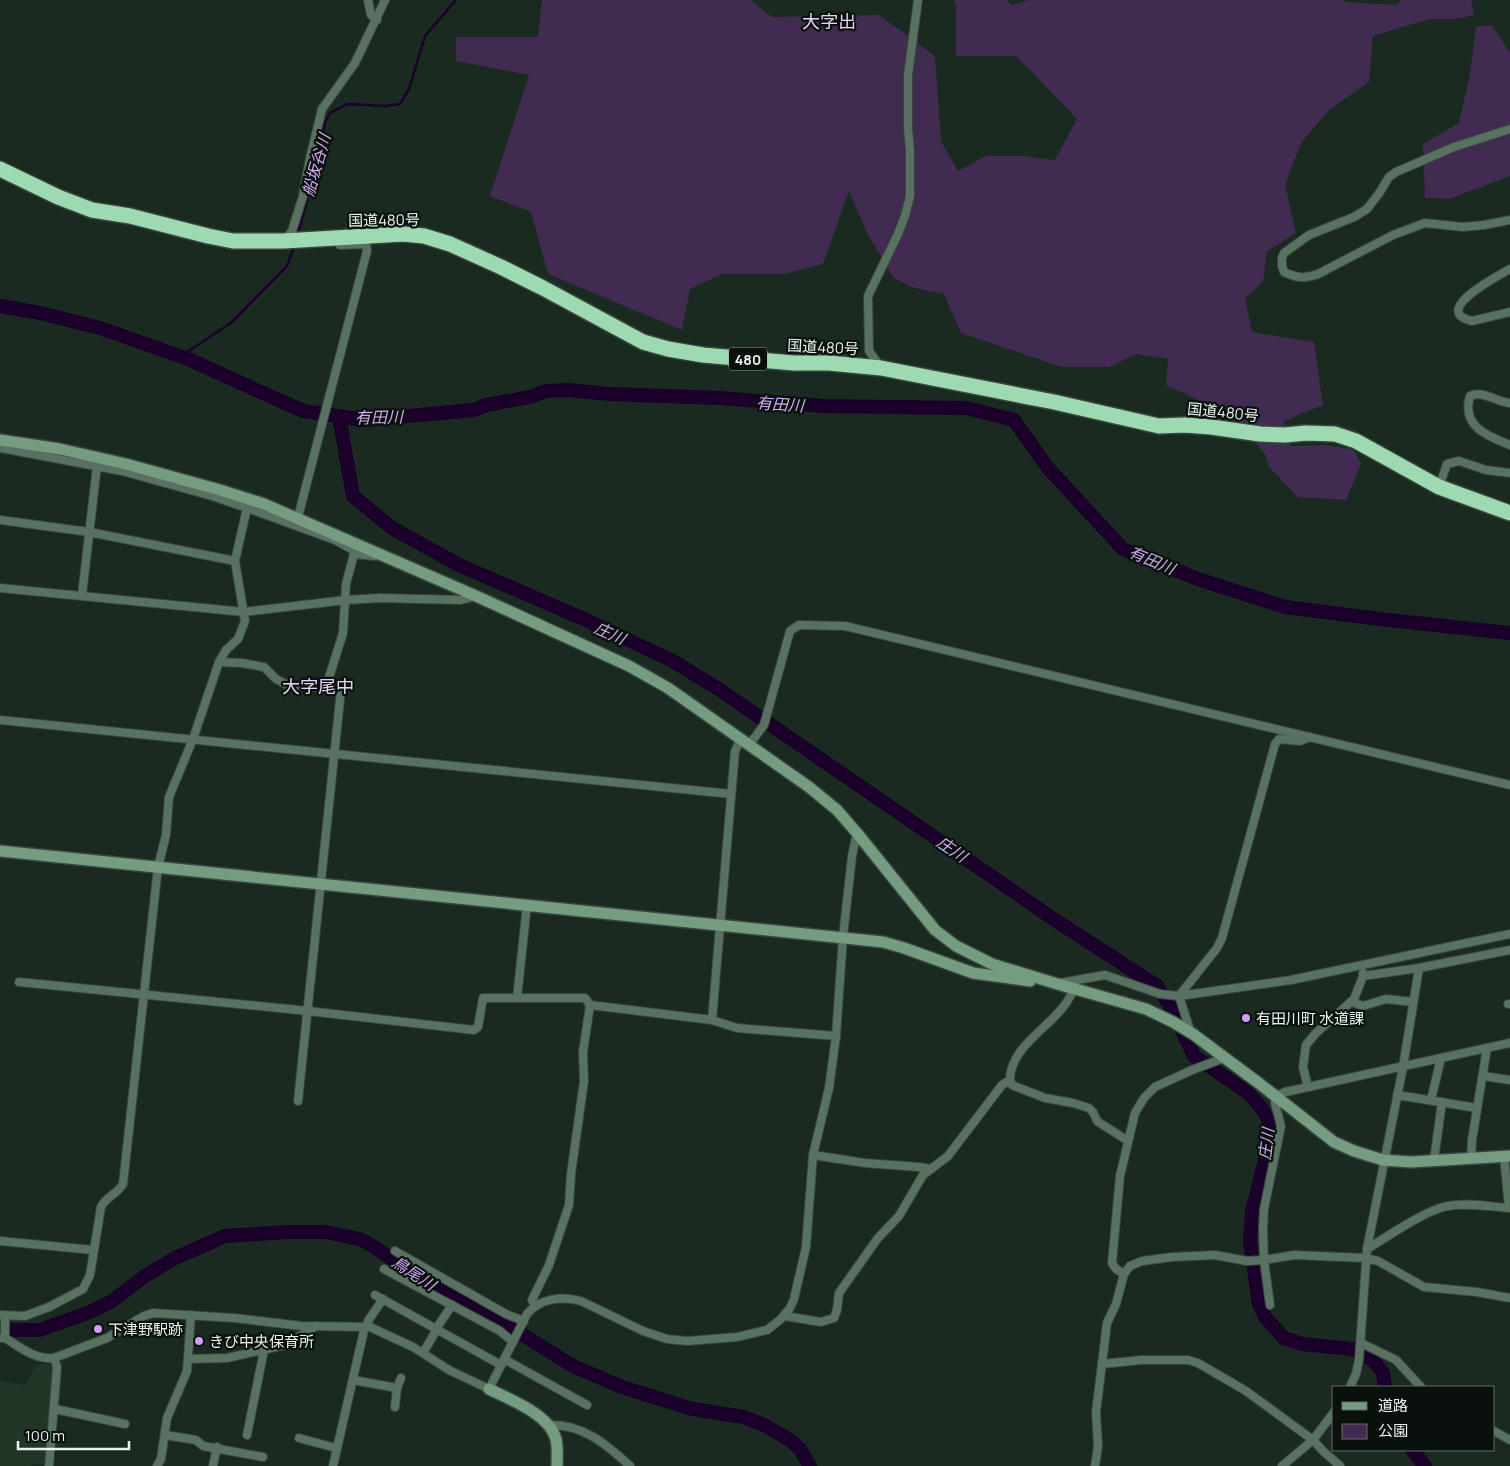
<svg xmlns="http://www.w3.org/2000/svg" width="1510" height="1466" font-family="Manrope,'Noto Sans JP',sans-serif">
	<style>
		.built { fill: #203627 }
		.green { fill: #412b51 }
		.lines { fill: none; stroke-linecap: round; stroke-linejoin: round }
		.stream { stroke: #1a002a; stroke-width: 2.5 }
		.river { stroke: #1a002a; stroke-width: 14 }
		.street-casing { stroke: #38463d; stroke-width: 10 }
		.secondary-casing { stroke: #38463d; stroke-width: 14 }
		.highway-casing { stroke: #38463d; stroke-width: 18 }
		.street { stroke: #597161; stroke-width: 8 }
		.secondary { stroke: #759c81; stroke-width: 11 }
		.highway { stroke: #9edab1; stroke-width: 15 }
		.poi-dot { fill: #d29cfd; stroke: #0a110c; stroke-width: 2 }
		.labels { text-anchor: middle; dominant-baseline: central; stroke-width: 4.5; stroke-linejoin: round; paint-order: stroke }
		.shield { fill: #0a110c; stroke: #a7b0aa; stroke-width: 1 }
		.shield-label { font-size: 14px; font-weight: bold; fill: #eaf4ed }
		.street-label { font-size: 15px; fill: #eaf4ed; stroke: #0a110c }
		.poi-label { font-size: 15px; fill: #eaf4ed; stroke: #0a110c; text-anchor: start }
		.water-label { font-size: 16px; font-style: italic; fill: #d4aaf6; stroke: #0a110c }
		.quarter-label { font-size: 18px; fill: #e7d2fb; stroke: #0a110c }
	</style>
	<rect width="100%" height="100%" fill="#1b2a20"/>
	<!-- built -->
	<polygon class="built" points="43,1363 50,1365 54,1369 46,1465 33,1463 31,1466 0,1466 0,1381 25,1385 35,1367"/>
	<!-- green -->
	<g class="green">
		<polygon points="542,0 750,0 772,17 879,15 935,56 941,141 958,171 986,156 1023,156 1055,160 1077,119 1016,56 956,56 956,6 954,0 1006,0 1012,5 1029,0 1343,0 1345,2 1396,5 1402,0 1471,0 1474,15 1456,19 1429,19 1373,36 1369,82 1329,110 1301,143 1285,185 1296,233 1267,251 1263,282 1245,298 1252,332 1314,342 1323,405 1284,421 1290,446 1326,445 1354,450 1361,464 1346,500 1298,497 1269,467 1265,454 1241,424 1215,408 1166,385 1168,359 1135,354 1110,367 1062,367 961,333 944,294 911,287 894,278 868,235 849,191 823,264 784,274 722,274 690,289 682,330 548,274 531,212 490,196 529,75 456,61 456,37 538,37"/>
		<polygon points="1492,25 1510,53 1510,176 1449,199 1425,198 1423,144 1459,123 1470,74 1476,27"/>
	</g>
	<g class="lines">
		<!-- stream -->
		<g class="stream">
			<polyline points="298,234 320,151 325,122 330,113 347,104 385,106 400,104 409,89 425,36 456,0"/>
			<polyline points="180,357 232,322 287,266 294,247"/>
		</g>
		<!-- river -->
		<g class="river">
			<polyline points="0,306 40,313 100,328 188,359 303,411 364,420 474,410 486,405 530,397 546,391 568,390 610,394 719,398 823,406 966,408 1014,420 1048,468 1123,549 1198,579 1285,607 1388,620 1510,633"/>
			<polyline points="339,416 353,496 392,528 459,565 586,620 673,661 720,690 1055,920 1157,986 1172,1009 1194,1056 1248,1093 1261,1107 1269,1121 1269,1136 1265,1160 1252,1212 1250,1241 1259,1304 1265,1317 1284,1338 1302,1344 1352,1349 1372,1359 1383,1373 1385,1387"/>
			<polyline points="0,1330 40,1330 90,1312 112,1301 145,1276 173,1259 225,1236 288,1232 325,1232 360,1239 371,1245 427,1282 525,1336 573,1366 622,1387 692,1409 744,1417 766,1426 790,1440 800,1449 810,1466"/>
			<polyline points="1412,1450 1425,1466"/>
		</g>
		<!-- street casing -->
		<g class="street-casing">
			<g id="street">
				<polyline points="368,0 371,15 377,20"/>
				<path d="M1510,129L1454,147L1396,172L1389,177L1380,192L1367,209L1354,217L1309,235L1284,253L1282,258V266L1284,272C1297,278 1305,279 1318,274L1393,235L1425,223L1463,227L1484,225L1510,220"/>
				<polyline points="284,241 292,231 303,196 310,158 322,109 355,63 385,0"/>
				<path d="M1510,269C1500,275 1429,311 1472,321L1510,312"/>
				<polyline points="881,368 869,351 868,296 898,234 905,216 910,196 910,151 908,128 908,75 918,0"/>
				<path d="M1510,403C1496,402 1484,390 1470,396C1461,426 1487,436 1510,445"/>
				<polyline points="0,448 122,471 124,468"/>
				<polyline points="1439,487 1447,464 1459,461 1486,470 1510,473"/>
				<polyline points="245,505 247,506 247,508 335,540 353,550 354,554"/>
				<polyline points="298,517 367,251 366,244 340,245"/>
				<polyline points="0,520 89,532 235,561"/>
				<polyline points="0,588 244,612 346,600 380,598 461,600 476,596"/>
				<polyline points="82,595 97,466"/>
				<polyline points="219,662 242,663 264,667 276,679 292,687 326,687 343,633 346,584 354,554 375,556 377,555"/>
				<polyline points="0,720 731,794"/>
				<polyline points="749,745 764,725 790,631 799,625 845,626 1510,785"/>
				<polyline points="527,905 517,998 585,998 590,1005 583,1052 584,1081 571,1174 569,1205 549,1265 532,1300 536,1306"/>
				<polyline points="1363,976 1419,968 1510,950"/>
				<polyline points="19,982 308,1011 474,1030 478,1027 483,998 517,998"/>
				<polyline points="1060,983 1105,975 1160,994 1179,996 1291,980 1510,934"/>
				<polyline points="1352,1002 1363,1006 1386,999 1413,1002"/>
				<polyline points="1508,1004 1510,1004"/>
				<polyline points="590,1005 712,1020 737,1028 836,1036"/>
				<polyline points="712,1020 735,751 741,739"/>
				<polyline points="1189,1031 1189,1027 1179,996 1217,948 1222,938 1275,744 1279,739 1300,741 1310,737"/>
				<polyline points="1483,1076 1510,1080"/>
				<polyline points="1010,1080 1012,1085 1045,1098 1073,1103 1089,1108 1093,1112 1097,1121 1128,1141"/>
				<polyline points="1308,1087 1303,1067 1306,1045 1315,1034 1354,999 1363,976 1363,973"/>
				<polyline points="1397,1095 1477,1108"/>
				<polyline points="1431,1100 1441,1058"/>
				<polyline points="298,1101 341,690 326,687"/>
				<path d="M813,1155L865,1163L919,1167L931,1169L948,1156L1002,1085L1010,1080C1010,1048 1047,1029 1064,1006C1068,1001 1071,995 1074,989"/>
				<polyline points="1504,1156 1509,1208"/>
				<polyline points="1471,1158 1472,1140 1487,1048"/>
				<polyline points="1434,1160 1442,1102"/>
				<polyline points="0,1241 93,1250"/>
				<path d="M1367,1249C1387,1237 1427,1209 1448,1206C1468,1202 1490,1207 1510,1208"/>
				<polyline points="395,1251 506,1314 524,1321"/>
				<polyline points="384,1269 500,1331 513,1342"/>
				<polyline points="1124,1274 1116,1269 1112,1263 1120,1176 1135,1113 1144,1098 1155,1087 1192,1070 1224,1058"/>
				<polyline points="375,1295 501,1365"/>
				<polyline points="1270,1305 1264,1260 1263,1229 1264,1209 1281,1126 1275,1103 1276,1096 1285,1092 1308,1087 1510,1043"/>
				<path d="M0,1315L25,1316L49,1307L83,1289L90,1275L101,1207C106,1197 117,1194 123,1184L158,867L166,835L169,797L193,739L219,662L226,650L238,639L245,621L235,561L247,508L212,496L122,471"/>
				<polyline points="5,1316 5,1338"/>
				<polyline points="785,1316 821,1322 834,1318 837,1310 839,1293 878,1238 899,1216 923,1175 931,1169"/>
				<polyline points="368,1327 368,1321 383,1299"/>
				<polyline points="436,1329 452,1305"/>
				<path d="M0,1338H5C20,1347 35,1360 54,1358L107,1338L144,1316L153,1313L234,1318L302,1326L370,1327L413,1347L449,1370L489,1389L527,1314C540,1298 562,1296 581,1301L643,1331L667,1339L687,1341L737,1337L767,1330L781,1319L790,1308L794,1299L806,1247L813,1155L829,1088L836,1036L843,937L852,856L857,833"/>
				<polyline points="1361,1343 1396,1360 1421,1387"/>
				<polyline points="423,1353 437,1329"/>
				<polyline points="188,1359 227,1358 285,1345 316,1326"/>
				<polyline points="504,1359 587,1405"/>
				<polyline points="1102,1364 1141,1360 1188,1360 1198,1363 1246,1391 1313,1440 1322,1450 1340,1466"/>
				<polyline points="353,1380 397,1388"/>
				<polyline points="1350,1387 1356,1374 1359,1360 1367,1249 1403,1067 1419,968"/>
				<polyline points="395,1407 397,1388 401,1378"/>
				<polyline points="55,1409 125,1424"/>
				<path d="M549,1425C583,1424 606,1444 630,1466"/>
				<polyline points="1494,1431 1510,1440"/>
				<polyline points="165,1435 196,1440 203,1446 263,1457"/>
				<polyline points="247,1435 264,1350"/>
				<polyline points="299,1438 336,1448"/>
				<polyline points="49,1466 57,1367 54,1358"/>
				<polyline points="157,1466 161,1459 167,1418 187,1371 191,1315"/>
				<polyline points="213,1466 217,1447"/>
				<polyline points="333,1466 365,1326"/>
				<polyline points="1095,1466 1098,1446 1096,1412 1107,1323 1116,1304 1124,1274 1130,1266 1142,1261 1172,1257 1215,1255 1247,1261 1264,1260 1294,1255 1365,1258 1378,1261 1424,1287 1477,1292 1510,1298"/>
				<polyline points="1282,1466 1313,1440 1334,1412"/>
			</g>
		</g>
		<!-- secondary casing -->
		<g class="secondary-casing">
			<g id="secondary">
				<polyline points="0,440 60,449 126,464 220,490 264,504 476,596 629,666 668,688 809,787 837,810 857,833 935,930 956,946 992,964 1054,983 1146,1009 1173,1022 1193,1034 1260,1084 1334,1142 1354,1151 1383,1160 1411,1162 1510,1156"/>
				<polyline points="0,851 883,942 904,948 973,973 1030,981"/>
				<path d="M489,1389C511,1400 549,1414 556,1439C558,1448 557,1457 557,1466"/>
			</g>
		</g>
		<!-- highway casing -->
		<g class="highway-casing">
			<polyline id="highway" points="0,169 58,197 92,210 130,216 208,236 233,241 284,241 403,234 424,236 450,244 501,267 543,288 643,342 668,349 703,355 794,363 829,363 881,368 1054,402 1159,426 1185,425 1211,427 1260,434 1285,435 1306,433 1335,434 1356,441 1439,487 1510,513"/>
		</g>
		<!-- street -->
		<use href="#street" class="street"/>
		<!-- secondary -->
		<use href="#secondary" class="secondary"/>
		<!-- highway -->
		<use href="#highway" class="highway"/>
	</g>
	<!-- markers -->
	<g class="poi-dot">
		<circle cx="1246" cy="1018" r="5"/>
		<circle cx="98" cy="1329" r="5"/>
		<circle cx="199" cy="1341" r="5"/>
	</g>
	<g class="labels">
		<!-- shield labels -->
		<rect class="shield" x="729" y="347.5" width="38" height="23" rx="4"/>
		<g class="shield-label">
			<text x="748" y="359">480</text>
		</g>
		<!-- street labels -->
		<g class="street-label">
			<text transform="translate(384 220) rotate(-1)">国道480号</text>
			<text transform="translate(823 347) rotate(3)">国道480号</text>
			<text transform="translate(1223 412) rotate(6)">国道480号</text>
		</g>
		<!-- poi labels -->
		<g class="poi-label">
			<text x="1256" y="1018">有田川町 水道課</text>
			<text x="108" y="1329">下津野駅跡</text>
			<text x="209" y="1341">きび中央保育所</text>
		</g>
		<!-- water labels -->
		<g class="water-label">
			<text transform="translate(316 165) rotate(-74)">船坂谷川</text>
			<text transform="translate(780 404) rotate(4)">有田川</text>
			<text transform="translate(379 417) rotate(-1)">有田川</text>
			<text transform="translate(1152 560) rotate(23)">有田川</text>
			<text transform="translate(610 633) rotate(24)">庄川</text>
			<text transform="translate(952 849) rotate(34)">庄川</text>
			<text transform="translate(1266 1144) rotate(-83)">庄川</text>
			<text transform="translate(414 1273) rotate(33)">鳥尾川</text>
		</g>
		<!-- quarter labels -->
		<g class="quarter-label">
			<text x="829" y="21">大字出</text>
			<text x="318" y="686">大字尾中</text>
		</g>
	</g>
	<!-- legend -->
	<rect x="1332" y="1386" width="162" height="65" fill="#0a110c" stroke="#646c66"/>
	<rect x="1342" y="1402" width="25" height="8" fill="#759c81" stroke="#646c66"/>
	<text x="1378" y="1411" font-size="15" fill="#eaf4ed">道路</text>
	<rect x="1342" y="1424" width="25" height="15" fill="#412b51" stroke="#646c66"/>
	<text x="1378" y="1436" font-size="15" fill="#eaf4ed">公園</text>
	<!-- scale -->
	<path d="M18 1441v8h111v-8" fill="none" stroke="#eaf4ed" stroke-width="2.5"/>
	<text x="25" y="1441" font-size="15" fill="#eaf4ed" stroke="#0a110c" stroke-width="4" paint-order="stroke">100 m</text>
</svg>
